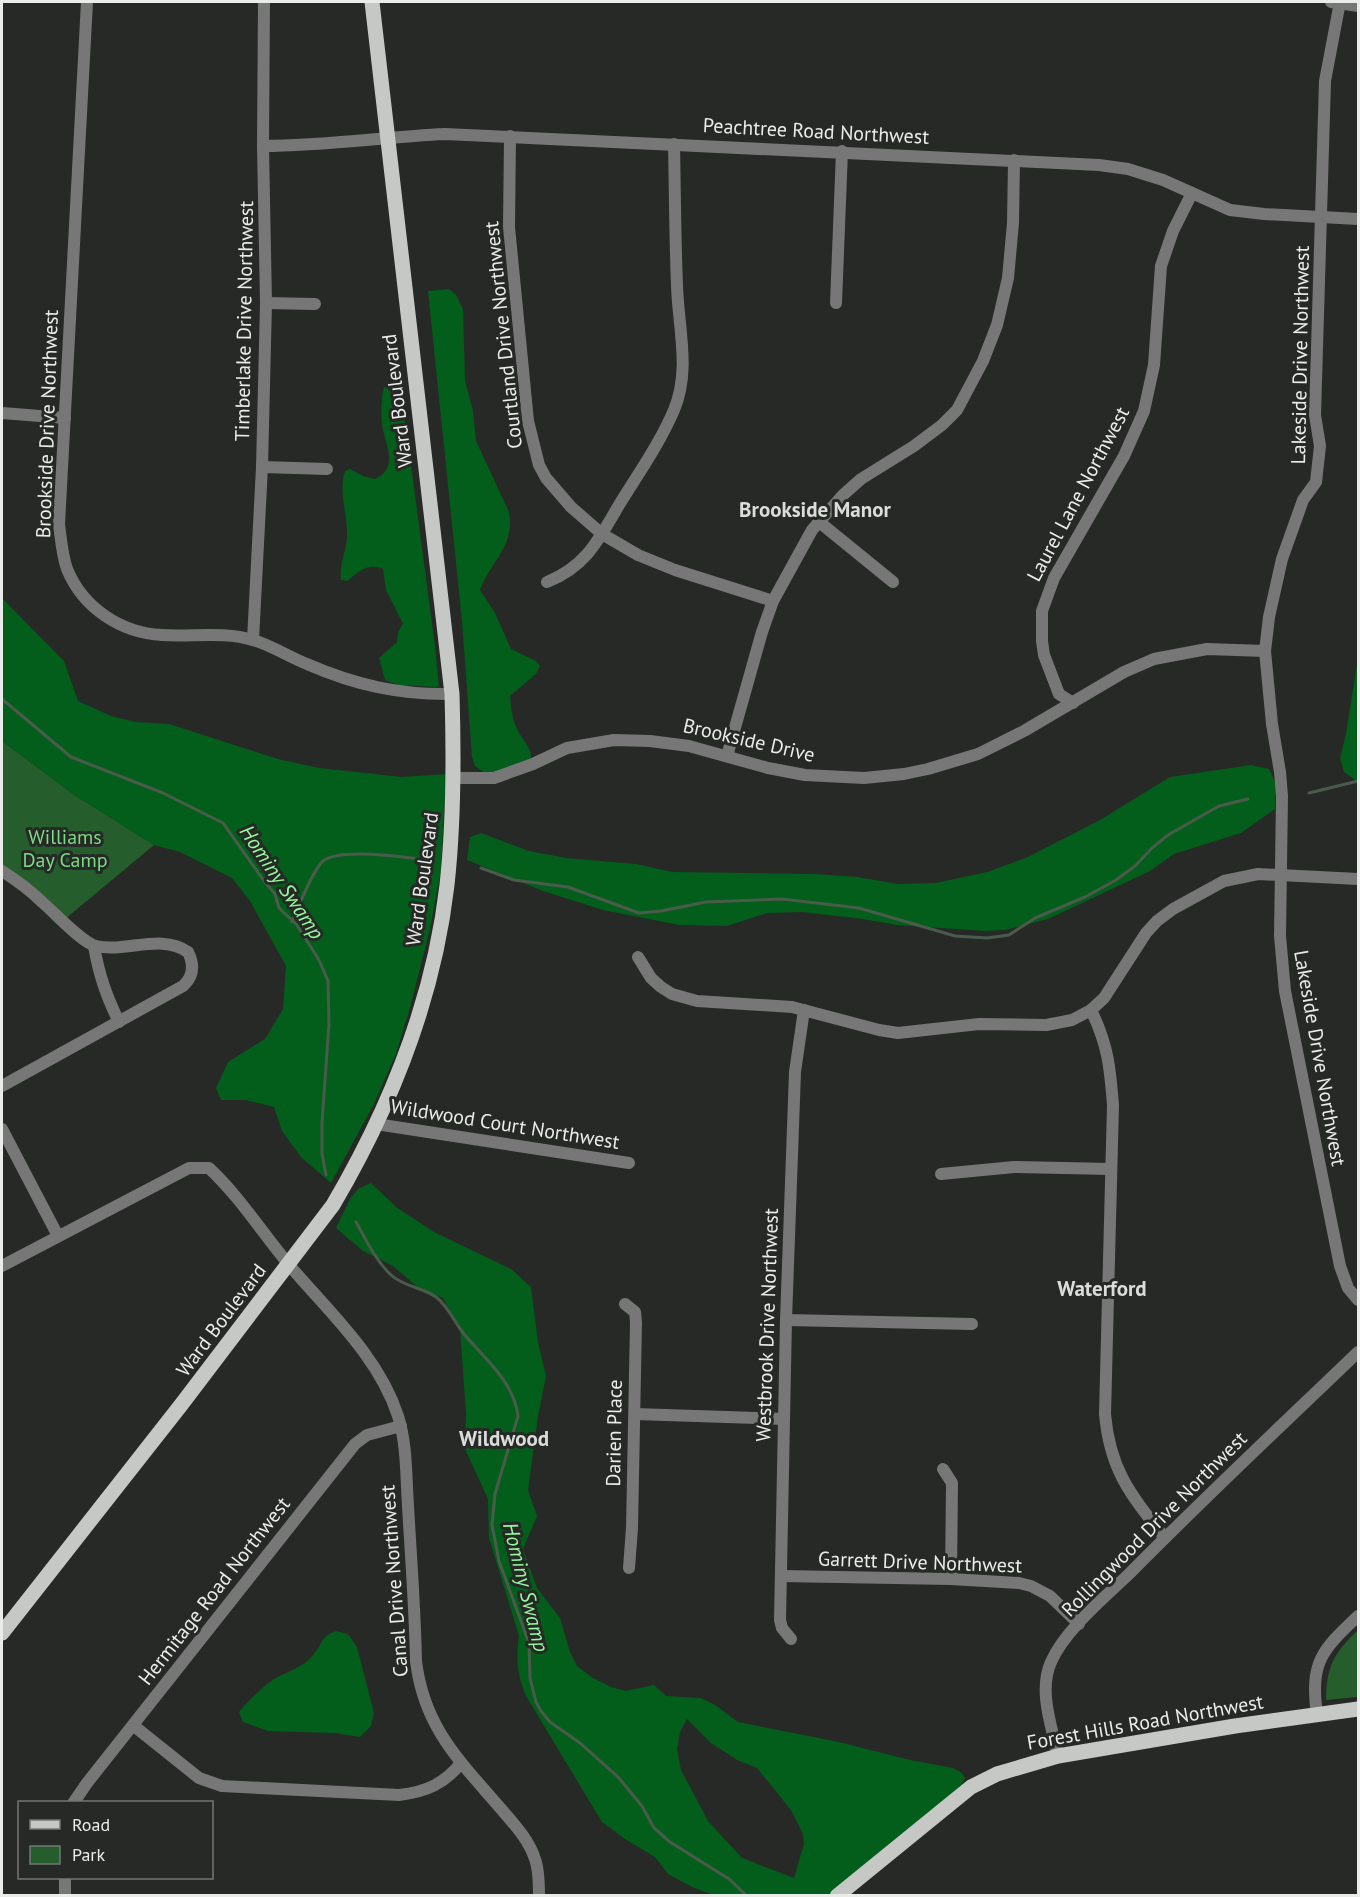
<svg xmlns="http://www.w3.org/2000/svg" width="1360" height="1897" font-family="'PT Sans',sans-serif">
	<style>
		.green { fill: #265d2d }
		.forest { fill: #035e1b; fill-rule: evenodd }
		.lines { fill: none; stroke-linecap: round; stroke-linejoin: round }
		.stream { stroke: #4a5b4c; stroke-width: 3 }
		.minor { stroke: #767776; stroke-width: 12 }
		.major { stroke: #c5c8c5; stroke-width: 15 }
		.labels { text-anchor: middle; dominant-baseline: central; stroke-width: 6; stroke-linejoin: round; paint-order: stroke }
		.street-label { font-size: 20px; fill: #eaecea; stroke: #262926 }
		.park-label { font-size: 20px; fill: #79dd83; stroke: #262926 }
		.neighbourhood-label { font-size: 21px; font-weight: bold; fill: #daddda; stroke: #262926 }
		.water-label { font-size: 21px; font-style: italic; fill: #94f89c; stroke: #262926 }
	</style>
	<rect width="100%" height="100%" fill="#262926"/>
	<!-- green -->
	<g class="green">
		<polygon points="2,741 73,794 154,845 65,919 2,867"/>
		<path d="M1358,1630V1697L1326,1700C1326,1667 1334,1653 1358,1630Z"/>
	</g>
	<!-- forest -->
	<g class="forest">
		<path d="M449,289L456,295L463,309L465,381L473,411L476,441L509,512C515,547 491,560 480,590L495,613L511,649L536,661L540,666L536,674L510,696C511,707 512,718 517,729C521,738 532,748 531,758L496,773L486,774L475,766L472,757L462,621L428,291Z"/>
		<path d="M393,385L399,386L403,404L435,646L439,686L435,687L398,685L385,680L379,658L397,642L398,632L403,624L386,590L383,569C368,562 358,572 347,581L341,580C339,565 346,552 347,537C348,515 338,493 345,471L350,469L363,476L375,479C400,467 385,445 382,425C381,412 381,400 384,387Z"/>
		<polygon points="2,598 64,661 78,701 111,716 136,722 169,724 278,759 319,768 402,777 446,774 441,870 430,929 410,1008 396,1054 374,1104 331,1183 301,1157 282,1131 274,1107 246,1100 221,1100 216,1088 228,1062 265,1039 283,1009 286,966 250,901 232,878 180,852 154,845 73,794 2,741"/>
		<polygon points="1358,658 1358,782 1344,772 1340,758 1346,734"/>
		<polygon points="1251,765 1269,769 1276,784 1275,809 1241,833 1174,854 1150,871 1048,919 1005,930 985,931 897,925 863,919 802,912 767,913 727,926 679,925 603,910 543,891 467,860 470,837 481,833 529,851 566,858 636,864 673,872 816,874 857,877 898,884 936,883 987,872 1028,857 1100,820 1170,777"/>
		<path d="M371,1183L396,1207L434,1232L511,1269L531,1287L538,1342L546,1376L538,1416L528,1490L537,1516L523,1549L537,1588L560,1618L570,1652L577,1666L593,1678L611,1687L626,1691L654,1685L666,1696L701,1698L715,1705L738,1722L839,1742L910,1760L953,1768L962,1773L965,1778L962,1784L936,1808L837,1891L826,1895H714L694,1888L668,1874L655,1857L625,1839L602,1822L526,1696C517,1674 516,1660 519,1636L489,1538L488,1499L465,1449L466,1414L460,1329L443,1298L421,1290L393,1266L363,1251L336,1228L350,1199L358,1189ZM687,1719L711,1743L737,1760L757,1768L791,1810L803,1834L804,1844L794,1878L742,1858L708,1821L681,1770L677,1749L680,1732Z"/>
		<path d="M336,1631L348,1634L357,1647L374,1713L371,1726L360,1737L334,1733L268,1731L243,1722L239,1712C249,1700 261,1688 274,1679C288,1671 303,1668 314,1654C323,1643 321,1636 336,1631Z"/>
	</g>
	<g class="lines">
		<!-- stream -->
		<g class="stream">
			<polyline points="2,699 71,757 163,793 223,823 264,881 275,894 279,908 297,925 319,960 328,981 329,1023 322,1123 322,1154 326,1175"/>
			<polyline points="1309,793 1358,781"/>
			<polyline points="481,868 514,880 568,887 639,913 661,911 706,902 782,899 859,908 955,936 987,938 1009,935 1035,918 1085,897 1116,880 1135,866 1152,848 1168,835 1219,806 1248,799"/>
			<path d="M292,922C300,904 309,878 321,863C335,846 407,858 429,860"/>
			<path d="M356,1222C366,1240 376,1261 391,1275C404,1287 422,1287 436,1297C449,1307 454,1322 464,1334C485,1359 514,1382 518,1416L495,1494L492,1525L499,1561L529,1643L530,1678L536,1702L541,1711L550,1722L580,1743L618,1777L642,1806L654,1828L670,1842L729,1879L747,1896"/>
		</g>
		<!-- minor -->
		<g class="minor">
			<path d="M87,2L59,524C61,539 62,555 67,569C83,608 121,633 162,635C192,637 224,631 253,640C271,645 289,657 307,664C355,685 400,695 452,694"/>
			<polyline points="1331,2 1358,6"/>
			<polyline points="1340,2 1325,81 1315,415 1320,446 1316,482 1303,500 1282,559 1269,617 1265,651 1272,724 1280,772 1282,796 1280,936 1285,991 1340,1266 1348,1288 1358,1300"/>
			<polyline points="510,136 509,227 528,421 539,465 546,478 571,507 602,534 638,555 675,570 773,601"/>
			<path d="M263,146C324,146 384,137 445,134L1099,165L1128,169L1163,180L1230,210L1264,214L1358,219"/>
			<polyline points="266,303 315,304"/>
			<polyline points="836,303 842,151"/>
			<polyline points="2,413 65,418"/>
			<polyline points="262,467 327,469"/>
			<polyline points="818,521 893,582"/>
			<path d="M547,582C586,567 599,539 619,505C638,474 660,443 674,410C691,369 678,327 677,285C675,238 675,191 674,144"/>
			<polyline points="253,640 262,467 266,303 263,146 264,2"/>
			<polyline points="1073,703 1059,694 1044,655 1042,641 1042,611 1054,578 1124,456 1144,411 1154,365 1161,266 1173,231 1192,193"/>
			<polyline points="727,756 762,632 773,601 812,530 843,495 861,479 914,446 942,425 957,410 983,361 997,325 1008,278 1013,223 1014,160"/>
			<polyline points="455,778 494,778 533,764 567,748 614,740 650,741 689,746 768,768 805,775 864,778 904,774 928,769 978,754 1024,731 1124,672 1154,659 1207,649 1265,651"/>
			<path d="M2,871C16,880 30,890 42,902C54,912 82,943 96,946C126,953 161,933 188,952C194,964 194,976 183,986L2,1086"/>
			<path d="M94,946C99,975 106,995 119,1022"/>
			<polyline points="638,957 651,978 661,987 672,994 697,1001 792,1007 879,1030 898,1033 979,1024 1046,1025 1072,1020 1091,1010 1104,998 1146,933 1157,921 1173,909 1224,881 1258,874 1358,879"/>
			<path d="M1091,1010C1108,1045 1110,1067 1113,1105L1105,1414C1110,1471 1131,1495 1165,1538"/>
			<polyline points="376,1124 629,1163"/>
			<polyline points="2,1129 58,1236"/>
			<polyline points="941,1174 1014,1167 1111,1169"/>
			<path d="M2,1266L189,1168H209C240,1197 263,1234 290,1266C329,1312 379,1357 398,1416C407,1444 406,1477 408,1506C411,1558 415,1609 416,1661C424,1728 460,1761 502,1810C514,1824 529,1840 535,1859C539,1870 539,1884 539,1896"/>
			<polyline points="625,1304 635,1312 636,1322 632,1528 629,1568"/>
			<polyline points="786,1320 972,1324"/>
			<polyline points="635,1414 784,1419"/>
			<polyline points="943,1469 952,1483 951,1579"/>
			<polyline points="781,1576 951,1579 1019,1583 1031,1586 1050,1596 1079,1624"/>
			<polyline points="791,1639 782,1628 780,1620 786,1320 795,1072 804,1010"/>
			<path d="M1317,1715C1310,1662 1321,1651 1358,1616"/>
			<path d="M134,1726L199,1778L222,1786L399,1795C426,1792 444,1784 461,1763"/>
			<path d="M1058,1756C1052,1727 1038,1691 1051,1662C1065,1630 1104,1598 1129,1574C1204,1498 1282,1425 1358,1352"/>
			<polyline points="74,1802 87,1783 355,1444 367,1435 401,1426"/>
			<polyline points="65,1896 65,1878"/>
		</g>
		<!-- major -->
		<g class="major">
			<path d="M2,1633L181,1405L333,1205C390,1108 434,998 447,885C454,821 454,759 452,694L372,2"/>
			<polyline points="837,1896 971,1787 997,1774 1058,1756 1235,1726 1358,1709"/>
		</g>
	</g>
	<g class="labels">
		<!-- street labels -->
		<g class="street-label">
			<text transform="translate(816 131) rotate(3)">Peachtree Road Northwest</text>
			<text transform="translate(244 321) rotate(-89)">Timberlake Drive Northwest</text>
			<text transform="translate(503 335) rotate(-96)">Courtland Drive Northwest</text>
			<text transform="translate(1300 355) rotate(-89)">Lakeside Drive Northwest</text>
			<text transform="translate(397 401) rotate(-97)">Ward Boulevard</text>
			<text transform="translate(47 424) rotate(-88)">Brookside Drive Northwest</text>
			<text transform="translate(1078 494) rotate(-62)">Laurel Lane Northwest</text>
			<text transform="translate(749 740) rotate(13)">Brookside Drive</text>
			<text transform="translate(422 879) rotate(-82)">Ward Boulevard</text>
			<text transform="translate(1320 1058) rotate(80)">Lakeside Drive Northwest</text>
			<text transform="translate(505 1124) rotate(9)">Wildwood Court Northwest</text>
			<text transform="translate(221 1320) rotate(-53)">Ward Boulevard</text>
			<text transform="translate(767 1325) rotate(-88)">Westbrook Drive Northwest</text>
			<text transform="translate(614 1433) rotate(-89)">Darien Place</text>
			<text transform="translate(1154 1524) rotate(-45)">Rollingwood Drive Northwest</text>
			<text transform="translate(920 1562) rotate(2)">Garrett Drive Northwest</text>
			<text transform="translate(394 1581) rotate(-94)">Canal Drive Northwest</text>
			<text transform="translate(214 1591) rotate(-52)">Hermitage Road Northwest</text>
			<text transform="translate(1145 1722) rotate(-10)">Forest Hills Road Northwest</text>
		</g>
		<!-- park labels -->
		<g class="park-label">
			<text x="65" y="837">Williams<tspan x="65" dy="23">Day Camp</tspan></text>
		</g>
		<!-- neighbourhood labels -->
		<g class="neighbourhood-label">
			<text x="815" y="509">Brookside Manor</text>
			<text x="1102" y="1288">Waterford</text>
			<text x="504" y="1438">Wildwood</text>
		</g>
		<!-- water labels -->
		<g class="water-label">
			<text transform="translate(282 882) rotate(56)">Hominy Swamp</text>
			<text transform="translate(526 1587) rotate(76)">Hominy Swamp</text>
		</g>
	</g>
	<!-- border -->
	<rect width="1360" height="1897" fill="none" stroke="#eaecea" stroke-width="6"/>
	<!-- legend -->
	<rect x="18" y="1801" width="195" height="78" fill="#262926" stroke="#747774" stroke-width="1.5"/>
	<rect x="30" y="1820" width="30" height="9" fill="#c5c8c5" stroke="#747774" stroke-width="1.5"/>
	<text x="72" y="1831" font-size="18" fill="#eaecea">Road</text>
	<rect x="30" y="1846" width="30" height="18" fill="#265d2d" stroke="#747774" stroke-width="1.5"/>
	<text x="72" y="1861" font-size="18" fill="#eaecea">Park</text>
</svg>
